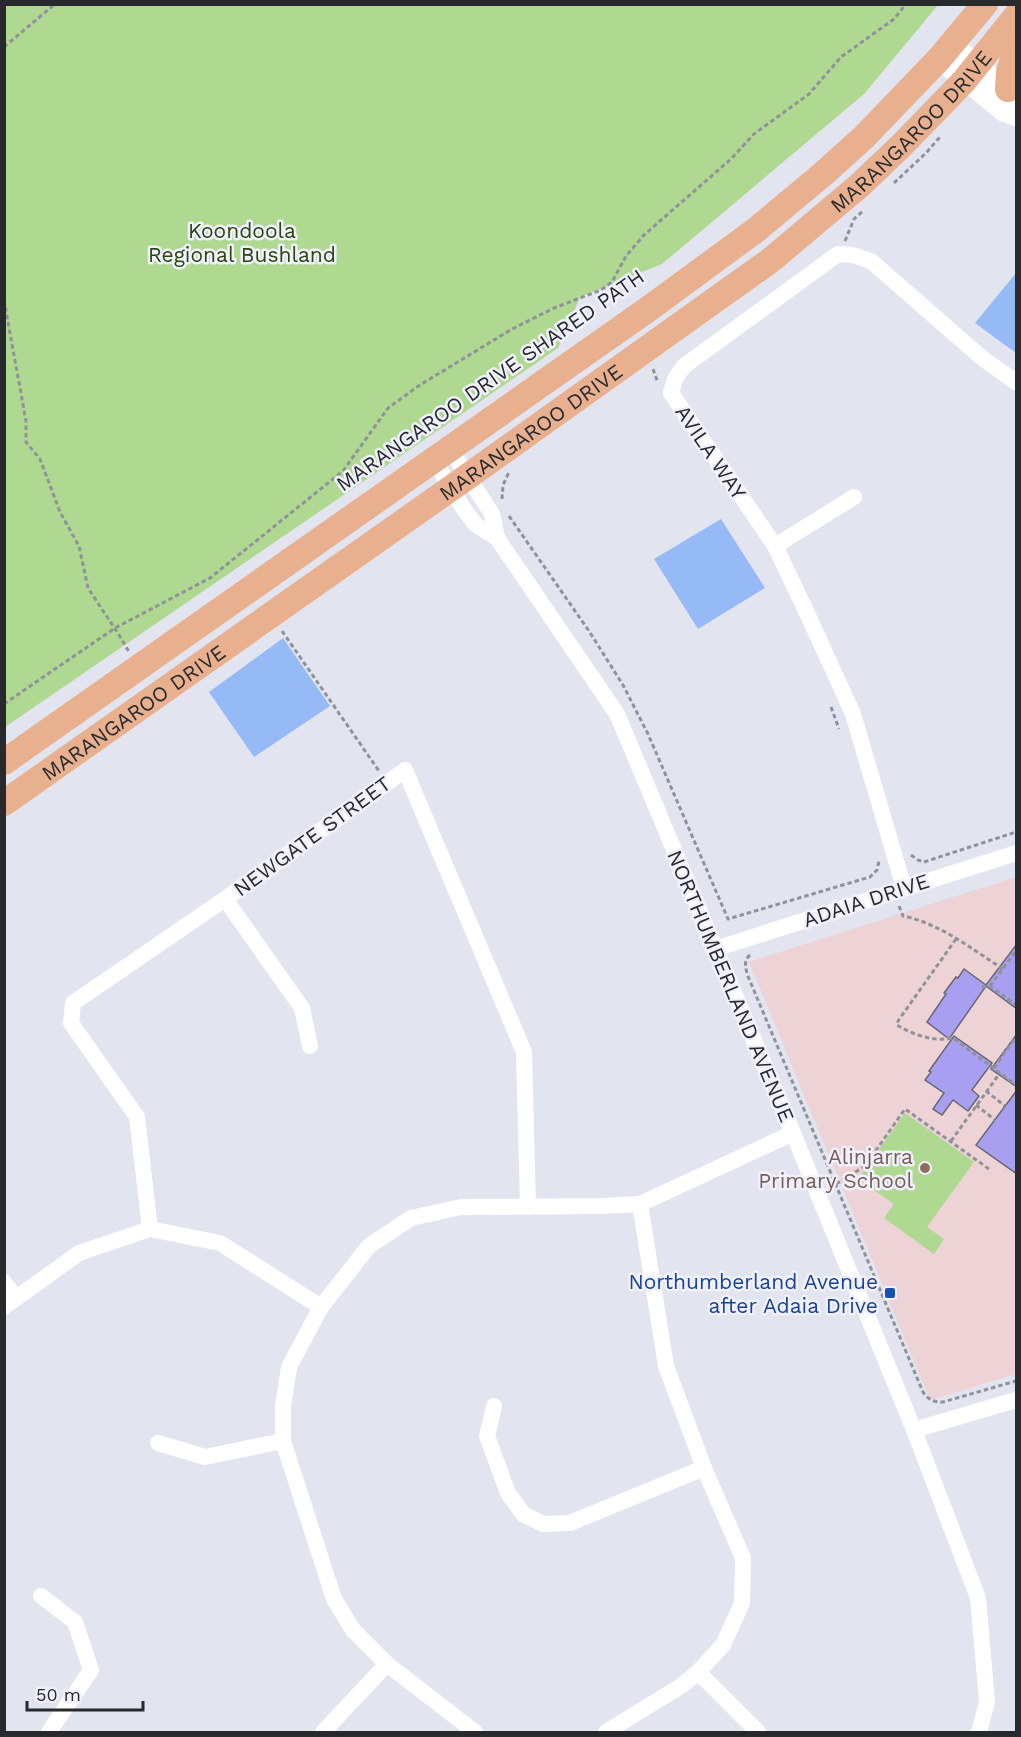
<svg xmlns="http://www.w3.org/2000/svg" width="1021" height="1737" font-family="'Work Sans',sans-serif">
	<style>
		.education { fill: #eed3d6 }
		.green { fill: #afd890 }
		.water { fill: #95baf5 }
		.building { fill: #a99ff1; stroke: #686771; stroke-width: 1.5 }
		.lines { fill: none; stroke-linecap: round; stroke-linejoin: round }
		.path { stroke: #90929a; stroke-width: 3; stroke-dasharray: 4.5 3; stroke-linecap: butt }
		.minor { stroke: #fff; stroke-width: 16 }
		.tertiary { stroke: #fff; stroke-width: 20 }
		.primary { stroke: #e8b08e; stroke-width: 26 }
		.education-dot { fill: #8d6e63; stroke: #f0f1fd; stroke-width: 2 }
		.transit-dot { fill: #1a4fb4; stroke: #f0f1fd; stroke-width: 2 }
		.labels { text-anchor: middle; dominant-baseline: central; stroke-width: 5; stroke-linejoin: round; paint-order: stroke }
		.street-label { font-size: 21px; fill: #28292d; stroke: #f0f1fd }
		.park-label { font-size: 21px; fill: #29450c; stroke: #f0f1fd }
		.education-label { font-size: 21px; fill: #785e54; stroke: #f0f1fd; text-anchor: end }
		.transit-label { font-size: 21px; fill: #164399; stroke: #f0f1fd; text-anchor: end }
	</style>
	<rect width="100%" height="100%" fill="#e2e4ef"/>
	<!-- education -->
	<polygon class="education" points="1016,877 1016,1374 930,1400 749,962"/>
	<!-- green -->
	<g class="green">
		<polygon points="5,4 938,4 938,5 864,94 662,264 580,297 558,348 5,727"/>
		<polygon points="905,1113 974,1162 927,1227 944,1239 934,1254 884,1218 894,1204 858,1179"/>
	</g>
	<!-- water -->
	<g class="water">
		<polygon points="1016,273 1016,353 975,323"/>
		<polygon points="721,519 765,588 698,629 654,559"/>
		<polygon points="283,638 330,706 254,757 209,692"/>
	</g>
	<!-- building -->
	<g class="building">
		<polygon points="1017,944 1017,1009 986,986 949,1039 927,1022 946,994 944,993 956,977 958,978 964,969 986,985"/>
		<polygon points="1017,1034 1017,1087 991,1069"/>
		<polygon points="954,1036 992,1063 972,1090 979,1096 968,1111 953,1100 942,1115 933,1109 944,1093 925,1080 931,1072 929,1071"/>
		<polygon points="1017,1090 1017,1174 976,1145"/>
	</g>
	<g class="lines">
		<!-- path -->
		<g class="path">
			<polyline points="4,47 55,4"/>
			<polyline points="894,183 926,153 940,137"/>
			<polyline points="845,241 854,219 863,211"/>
			<polyline points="4,300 26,421 26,442 40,459 60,512 79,546 88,588 119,635 129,652"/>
			<polyline points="653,369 658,383"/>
			<polyline points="502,499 503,485 509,472"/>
			<polyline points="509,516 589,631 623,685 648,734 728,919 870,877 877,870 879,861"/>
			<polyline points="282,631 379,771"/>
			<polyline points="4,704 115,628 210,578 343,471 388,408 420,385 512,329 554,308 601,290 612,282 626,256 644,235 731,159 754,134 809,94 841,57 894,19 906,4"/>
			<polyline points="831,707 839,729"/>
			<polyline points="911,855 918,860 924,862 1016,832"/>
			<path d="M899,906L903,916C939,923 972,949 1003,969"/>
			<path d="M956,939L898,1021L897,1025C913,1035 934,1042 953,1038L1016,1085"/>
			<path d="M750,955C743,961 746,967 747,974L923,1392C928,1400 934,1402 943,1402L1016,1381"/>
			<polyline points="990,986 1016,951"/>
			<polyline points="982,987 990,986 1016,1005"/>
			<polyline points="994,1068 1016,1036"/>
			<polyline points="986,1091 1005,1106"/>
			<polyline points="976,1105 995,1120"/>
			<polyline points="951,1141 1000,1073"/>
			<polyline points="836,1184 865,1166 905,1109 989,1169"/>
		</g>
		<!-- minor -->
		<g class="minor">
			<polyline points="450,449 492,514 497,538"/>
			<polyline points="434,460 463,508 476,525 497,538 617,714 793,1133 914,1430 978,1598 987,1702 979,1732"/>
			<polyline points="775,546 854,497"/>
			<polyline points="904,888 853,714 807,613 775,546 671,393 675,379 684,366 838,254 853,255 871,261 982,358 1016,382"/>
			<polyline points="225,899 302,1008 310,1046"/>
			<polyline points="715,949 1016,853"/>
			<polyline points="150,1229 137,1117 71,1023 73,1003 225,899 405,770 524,1052 528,1207"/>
			<polyline points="4,1282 16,1298"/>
			<polyline points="4,1307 79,1253 150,1229 220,1243 321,1307"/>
			<polyline points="494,1406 487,1436 508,1493 523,1514 543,1524 570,1523 704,1468"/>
			<polyline points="914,1430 1016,1400"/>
			<polyline points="158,1443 205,1457 283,1441"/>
			<polyline points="41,1596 75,1622 91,1670 49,1732"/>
			<polyline points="698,1672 758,1732"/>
			<polyline points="323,1732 387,1664"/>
			<polyline points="475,1732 387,1664 353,1630 334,1599 283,1441 283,1406 289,1367 321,1307 369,1246 411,1218 461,1207 603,1206 640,1204 793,1133"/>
			<polyline points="606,1732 681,1686 698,1672 723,1645 742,1603 743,1558 704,1468 666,1366 640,1204"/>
		</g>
		<!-- tertiary -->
		<g class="tertiary">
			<polyline points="952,44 1015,96"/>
			<polyline points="939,59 1004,112 1016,116"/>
		</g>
		<!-- primary -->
		<g class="primary">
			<polyline points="1008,89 1009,72 1016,49"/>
			<polyline points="4,762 647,310 756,230 823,174 864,137 939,59 985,4"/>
			<path id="s1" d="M4,803L467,477L771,260L860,185L901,146L964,81L1016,16"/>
		</g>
	</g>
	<!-- markers -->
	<circle class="education-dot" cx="925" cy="1168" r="6"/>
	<rect class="transit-dot" x="884" y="1287" width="12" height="12" rx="3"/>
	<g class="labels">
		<!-- street labels -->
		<g class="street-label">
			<text stroke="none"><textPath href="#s1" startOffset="1130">MARANGAROO DRIVE</textPath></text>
			<text transform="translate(490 380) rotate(-35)">MARANGAROO DRIVE SHARED PATH</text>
			<text stroke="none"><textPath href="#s1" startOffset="644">MARANGAROO DRIVE</textPath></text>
			<text transform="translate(711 452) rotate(56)">AVILA WAY</text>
			<text stroke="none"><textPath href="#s1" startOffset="158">MARANGAROO DRIVE</textPath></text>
			<text transform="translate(312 836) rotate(-36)">NEWGATE STREET</text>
			<text transform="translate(866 900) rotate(-18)">ADAIA DRIVE</text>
			<text transform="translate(731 986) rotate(67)">NORTHUMBERLAND AVENUE</text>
		</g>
		<!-- park labels -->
		<g class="park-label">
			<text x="242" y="230">Koondoola<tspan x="242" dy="24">Regional Bushland</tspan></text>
		</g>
		<!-- education labels -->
		<g class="education-label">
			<text x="913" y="1156">Alinjarra<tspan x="913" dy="24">Primary School</tspan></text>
		</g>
		<!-- transit labels -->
		<g class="transit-label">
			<text x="878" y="1281">Northumberland Avenue<tspan x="878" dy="24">after Adaia Drive</tspan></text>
		</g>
	</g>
	<!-- border -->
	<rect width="1021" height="1737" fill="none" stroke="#28292d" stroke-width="12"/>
	<!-- scale -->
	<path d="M27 1701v9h116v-9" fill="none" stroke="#28292d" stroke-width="3"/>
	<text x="36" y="1701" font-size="18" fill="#28292d" stroke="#f0f1fd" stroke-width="4.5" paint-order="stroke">50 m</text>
</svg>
